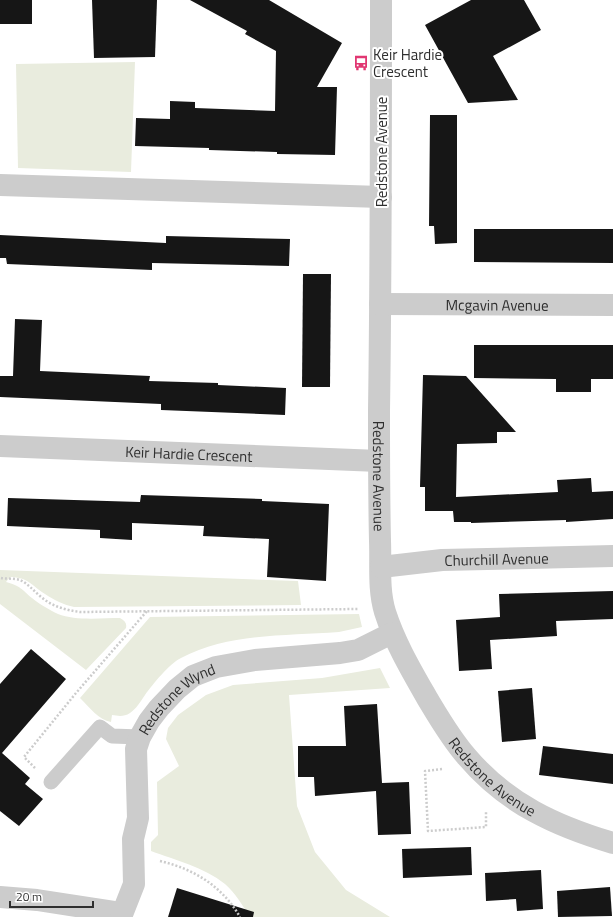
<svg xmlns="http://www.w3.org/2000/svg" width="613" height="917" font-family="'Titillium Web',sans-serif">
	<style>
		.green { fill: #e9ecde }
		.building { fill: #161616 }
		.lines { fill: none; stroke-linecap: round; stroke-linejoin: round }
		.path { stroke: #ccc; stroke-width: 2.5; stroke-dasharray: 2 2; stroke-linecap: butt }
		.lane { stroke: #ccc; stroke-width: 15 }
		.street { stroke: #ccc; stroke-width: 22 }
		.labels { text-anchor: middle; dominant-baseline: central; stroke-width: 4; stroke-linejoin: round; paint-order: stroke }
		.poi-label { font-size: 15px; fill: #2f2f2f; stroke: #fff; text-anchor: start }
		.street-label { font-size: 15px; fill: #2f2f2f; stroke: #fff }
	</style>
	<rect width="100%" height="100%" fill="#fff"/>
	<!-- green -->
	<g class="green">
		<polygon points="135,62 131,172 18,168 16,64"/>
		<path d="M0,570L298,581L301,605L74,607C64,605 54,600 45,594C32,586 28,577 10,577L6,582C21,586 21,589 32,598C39,604 50,610 58,614C75,621 102,618 120,618C125,621 127,623 126,628L86,670L0,604Z"/>
		<path d="M359,614L362,627L339,632C286,636 229,633 181,658C169,664 153,684 145,695C141,701 136,709 130,713C124,717 118,716 112,715L111,722C99,720 89,707 80,698L150,617Z"/>
		<path d="M380,668L390,688L289,695L297,806L315,852L346,890L390,917H249C243,905 235,893 225,884C204,867 175,860 151,851V842L158,835L157,782L179,766L166,739L168,728L178,715L206,695L233,685L322,678Z"/>
	</g>
	<!-- building -->
	<g class="building">
		<rect x="0" y="0" width="32" height="24"/>
		<polygon points="92,0 157,0 155,57 94,58"/>
		<polygon points="190,0 269,0 342,43 317,87 337,87 335,155 277,154 277,152 209,150 209,148 135,146 136,118 170,119 170,101 195,102 195,108 275,111 276,51 245,34 247,31"/>
		<polygon points="471,0 524,0 541,30 493,56 518,100 468,103 425,25"/>
		<polygon points="430,115 457,115 457,243 435,244 434,226 429,226"/>
		<polygon points="474,229 613,229 613,263 474,262"/>
		<polygon points="0,235 166,243 166,236 290,239 289,266 152,263 152,270 7,264 6,258 0,258"/>
		<polygon points="303,274 331,274 330,387 302,387"/>
		<polygon points="15,319 42,320 40,371 150,376 149,381 218,383 218,385 286,388 285,415 161,410 161,404 0,397 0,376 13,376"/>
		<polygon points="474,345 613,345 613,379 591,379 591,392 556,392 556,379 474,378"/>
		<polygon points="423,375 466,376 516,432 497,432 497,443 457,444 456,497 558,492 557,480 591,478 592,492 613,491 613,519 566,522 566,520 471,523 471,522 454,522 453,511 425,511 425,487 420,487"/>
		<polygon points="141,495 262,499 262,501 329,504 326,581 267,577 269,539 203,536 204,526 132,523 132,540 100,538 100,530 7,526 8,498 140,502"/>
		<polygon points="613,591 613,619 556,621 557,636 490,640 492,669 459,671 456,620 500,617 499,594"/>
		<polygon points="31,649 66,679 2,753 30,778 25,784 43,799 19,826 0,811 0,684"/>
		<polygon points="532,688 536,739 502,742 498,691"/>
		<polygon points="377,704 382,783 409,782 411,834 378,835 376,791 315,796 314,777 298,777 298,746 346,746 344,706"/>
		<polygon points="543,746 613,754 613,784 539,775"/>
		<polygon points="471,847 472,875 403,878 402,849"/>
		<polygon points="541,870 543,909 517,911 516,899 486,901 485,873"/>
		<polygon points="610,887 612,916 558,917 557,891"/>
		<polygon points="177,888 254,912 253,917 168,917"/>
	</g>
	<g class="lines">
		<!-- path -->
		<g class="path">
			<path d="M1,578C6,579 14,578 20,580C27,583 33,590 40,596C51,606 65,610 80,612L358,609"/>
			<polyline points="35,768 24,757 76,693 147,611"/>
			<polyline points="442,769 425,771 428,831 486,827 486,811"/>
			<path d="M160,861C194,869 222,886 240,917"/>
		</g>
		<!-- lane -->
		<polyline class="lane" points="51,782 100,727 112,736 140,737"/>
		<!-- street -->
		<g class="street">
			<path id="s1" d="M381,0C381,137 381,274 379,411C379,455 379,498 380,541C381,564 378,589 385,612C395,643 411,670 427,698C439,718 451,739 467,757C507,804 556,826 613,843"/>
			<polyline points="0,185 381,197"/>
			<path id="s2" d="M380,304L613,305"/>
			<path id="s3" d="M0,446L379,461"/>
			<path id="s4" d="M381,567L442,560L613,556"/>
			<polyline points="0,897 37,900 122,913"/>
			<path id="s5" d="M121,917L134,884L133,839L138,818L136,749L140,737L149,721L159,708L177,689L193,676L216,667L255,660L340,653L358,650L392,633"/>
		</g>
	</g>
	<!-- icons -->
	<defs>
		<g id="bus-bare" transform="scale(1.2)"><path d="M-5-6H5V4H4V6H2V4H-2V6H-4V4H-5ZM-3.5-4V0h7V-4ZM-3.5 1.2v1.5H-2V1.2ZM2 1.2v1.5H3.5V1.2Z" fill="#e13772" stroke="#fff" stroke-width="2.5" paint-order="stroke"/></g>
	</defs>
	<g fill-rule="evenodd">
		<use href="#bus-bare" x="361" y="63"/>
	</g>
	<g class="labels">
		<!-- poi labels -->
		<g class="poi-label">
			<text x="373" y="54">Keir Hardie<tspan x="373" dy="17">Crescent</tspan></text>
		</g>
		<!-- street labels -->
		<g class="street-label">
			<text transform="translate(381 152) rotate(-90)">Redstone Avenue</text>
			<text stroke="none"><textPath href="#s2" startOffset="117">Mcgavin Avenue</textPath></text>
			<text stroke="none"><textPath href="#s3" startOffset="189">Keir Hardie Crescent</textPath></text>
			<text stroke="none"><textPath href="#s1" startOffset="476">Redstone Avenue</textPath></text>
			<text stroke="none"><textPath href="#s4" startOffset="116">Churchill Avenue</textPath></text>
			<text stroke="none"><textPath href="#s5" startOffset="238">Redstone Wynd</textPath></text>
			<text stroke="none"><textPath href="#s1" startOffset="812">Redstone Avenue</textPath></text>
		</g>
	</g>
	<!-- scale -->
	<path d="M10 901v6h83v-6" fill="none" stroke="#2f2f2f" stroke-width="2"/>
	<text x="16" y="901" font-size="12" fill="#2f2f2f" stroke="#ffffff" stroke-width="3" paint-order="stroke">20 m</text>
</svg>
